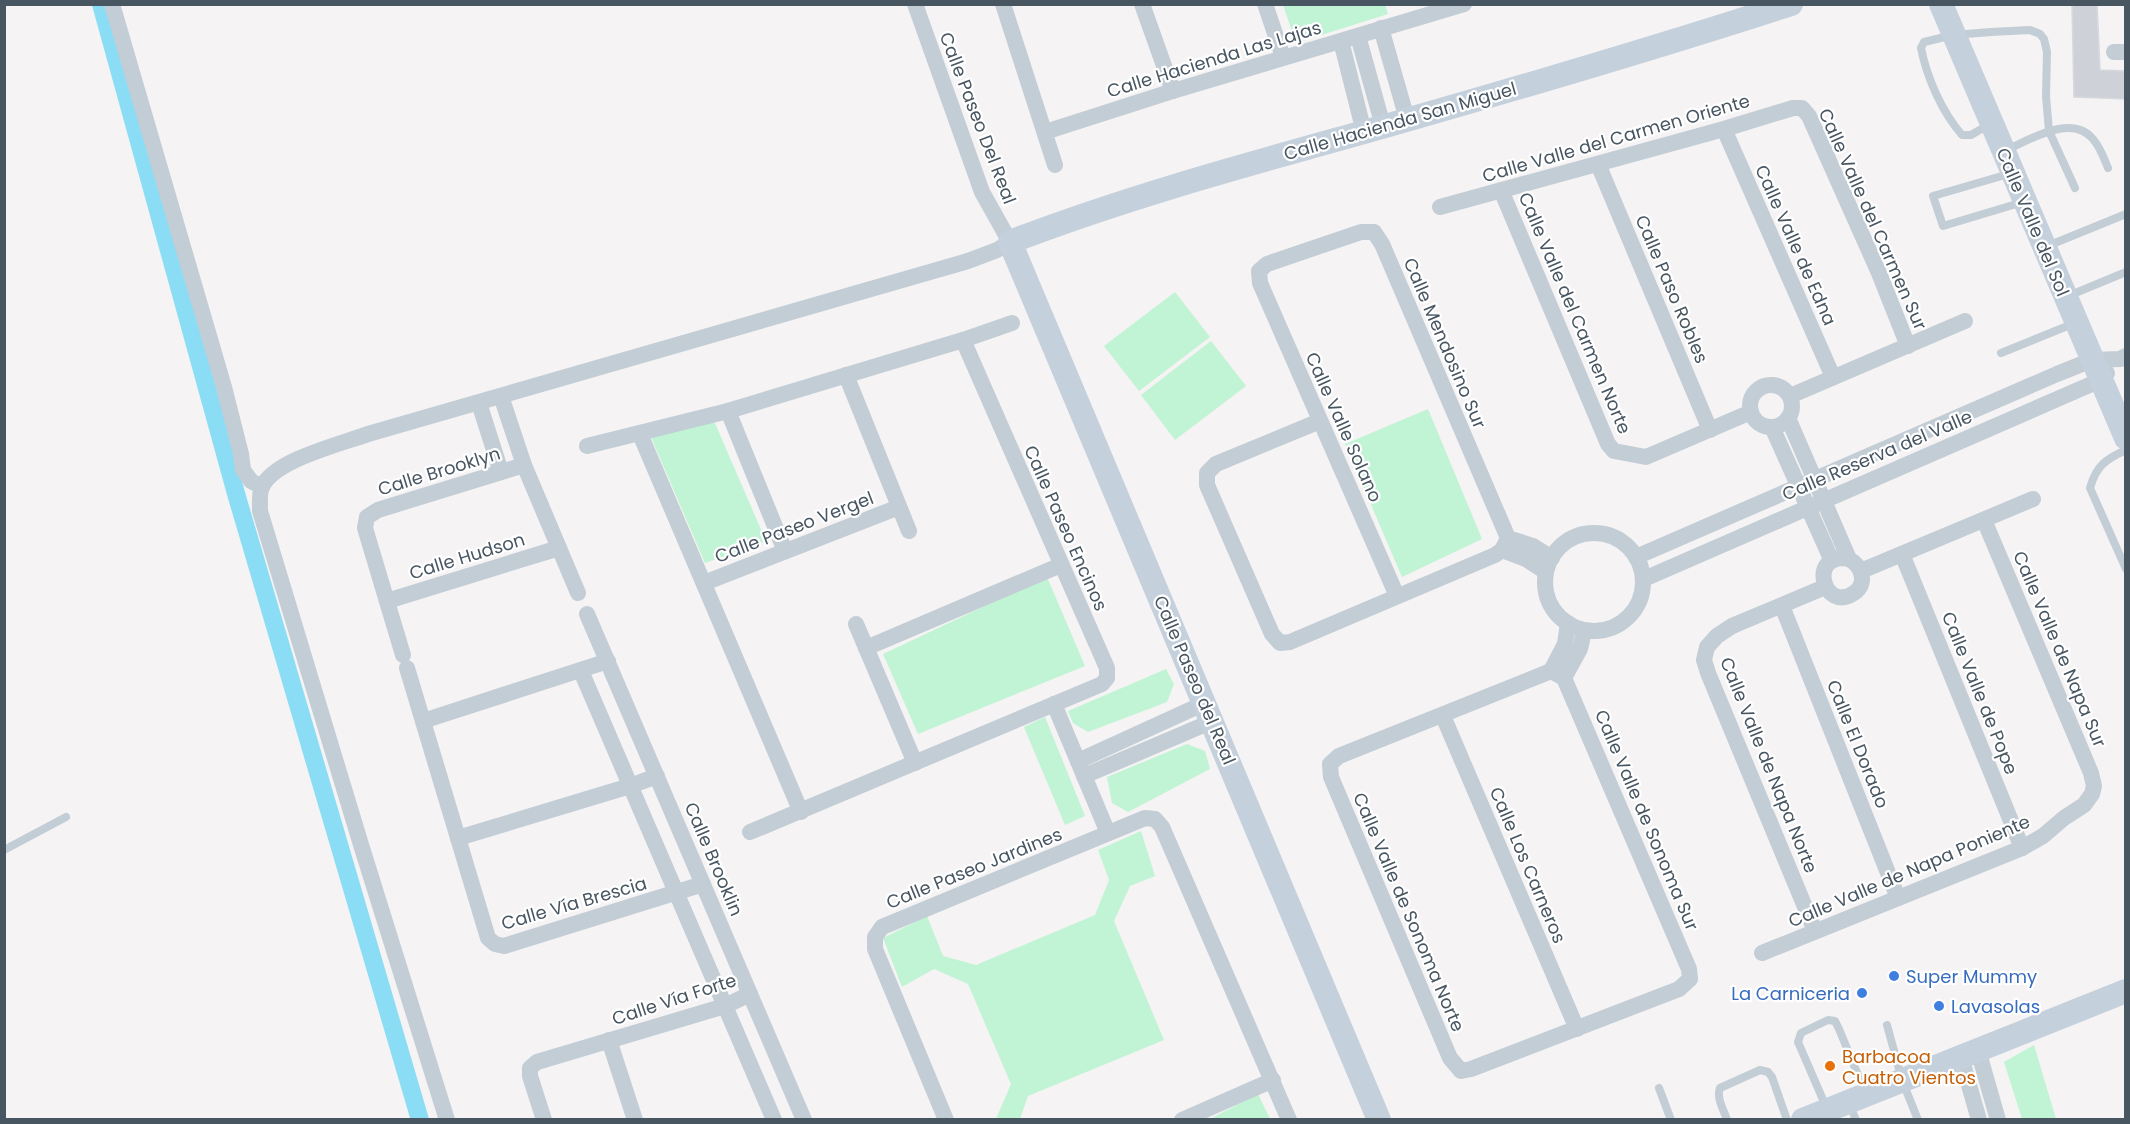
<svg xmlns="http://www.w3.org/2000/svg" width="2130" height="1124" font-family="Poppins,sans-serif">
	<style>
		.green { fill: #c0f4d4 }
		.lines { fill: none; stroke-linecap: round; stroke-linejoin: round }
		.canal { stroke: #8addf4; stroke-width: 18 }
		.building { fill: #ced2d8; stroke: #d6d9de; stroke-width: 1.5 }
		.lane { stroke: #c3cdd5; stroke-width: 8 }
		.street { stroke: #c3cdd5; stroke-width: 16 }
		.secondary { stroke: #c4d0dc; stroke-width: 24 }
		.shop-dot { fill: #3f7fe0; stroke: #fff; stroke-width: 2 }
		.food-dot { fill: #e8710a; stroke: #fff; stroke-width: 2 }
		.labels { text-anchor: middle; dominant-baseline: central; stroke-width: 4.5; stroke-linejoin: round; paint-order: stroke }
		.street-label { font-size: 18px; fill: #485662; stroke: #fff }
		.shop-label { font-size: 18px; fill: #366cbe; stroke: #fff; text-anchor: start }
		.food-label { font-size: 18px; fill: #c56008; stroke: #fff; text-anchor: start }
	</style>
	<rect width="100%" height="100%" fill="#f5f3f3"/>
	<!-- green -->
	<g class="green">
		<polygon points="1283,5 1385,5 1388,14 1296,43"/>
		<polygon points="1175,292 1210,337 1139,391 1104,346"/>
		<polygon points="1211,341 1246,386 1175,440 1141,395"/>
		<polygon points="1428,409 1482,539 1402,577 1345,444"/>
		<polygon points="714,421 766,541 705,563 651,437"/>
		<polygon points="1047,577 1085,666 918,734 883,654"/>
		<polygon points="1166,669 1174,684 1167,702 1088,732 1073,723 1068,711"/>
		<polygon points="1045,717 1085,816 1065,825 1024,727"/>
		<polygon points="1187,744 1205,751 1210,769 1128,812 1112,803 1107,777"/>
		<polygon points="1141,831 1155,876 1130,886 1114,921 1164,1040 1028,1096 1020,1119 996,1119 1011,1084 968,984 934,969 902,987 883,938 927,916 943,956 976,965 1095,915 1109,880 1098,850"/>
		<polygon points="2034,1045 2056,1119 2022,1119 2004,1062"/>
		<polygon points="1258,1094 1270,1119 1208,1120"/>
	</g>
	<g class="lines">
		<!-- canal -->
		<polyline class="canal" points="101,4 237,497 420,1120"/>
	</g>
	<!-- building -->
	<polygon class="building" points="2072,4 2097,4 2100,70 2126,71 2126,99 2074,97"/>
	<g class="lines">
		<!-- lane -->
		<g class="lane">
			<path d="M1990,124L1971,135H1962C1942,112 1927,78 1921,48L1924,42L1953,35L1991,32L2030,30L2040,34L2044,39L2047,52L2046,96L2049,131L2075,188"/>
			<path d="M2006,150C2030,140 2071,113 2093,139C2100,147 2104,158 2108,168"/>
			<polyline points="2012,173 1933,196 1943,226 2023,202"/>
			<polyline points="2045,247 2126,214"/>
			<polyline points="2068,296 2126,272"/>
			<polyline points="2001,353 2075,323"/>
			<path d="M2126,450C2106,459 2096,466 2090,488L2126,569"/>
			<polyline points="4,850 66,817"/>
			<polyline points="1887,1025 1902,1080 1918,1120"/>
			<polyline points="1659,1088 1671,1120"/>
			<polyline points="1849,1103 1856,1120"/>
			<polyline points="1827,1109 1798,1042 1801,1033 1828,1020 1835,1021 1839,1029 1865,1092"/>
			<path d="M1727,1120C1724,1110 1716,1098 1720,1088L1760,1070L1768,1072L1772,1077L1787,1120"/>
		</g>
		<!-- street -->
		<g class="street">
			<polyline points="112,4 224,387 241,454 243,470 251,481 262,487"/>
			<polyline points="1003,4 1055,165"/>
			<polyline points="1142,4 1173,91"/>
			<polyline points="1265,4 1283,57"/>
			<polyline points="1381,28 1407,119"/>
			<polyline points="1358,36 1383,126"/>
			<polyline points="1341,41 1364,132"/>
			<polyline points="2114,52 2126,52"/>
			<polyline points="1724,129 1833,377"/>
			<polyline points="1045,132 1173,91 1464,4"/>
			<polyline points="1598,164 1710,430"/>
			<polyline points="1501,190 1608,444 1614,451 1646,457 1751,412"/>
			<polyline points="1440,207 1724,129 1793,108 1802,108 1809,116 1879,273 1908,346"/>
			<polyline points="846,375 909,531"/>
			<circle cx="1771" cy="406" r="21"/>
			<polyline points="501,396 524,465 578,593"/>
			<polyline points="1790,396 1965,321"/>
			<polyline points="479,403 501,472"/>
			<polyline points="728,411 785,551"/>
			<path d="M1788,418L1849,559C1862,566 1868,584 1854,593C1823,614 1807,551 1849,559"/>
			<polyline points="1320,421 1216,464 1207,473 1207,485 1272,634 1280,643 1290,642 1495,555 1502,550 1508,538"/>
			<polyline points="1772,427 1832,561"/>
			<polyline points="640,434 801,812"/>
			<polyline points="587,446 728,411 963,340 1012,323"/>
			<circle cx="1594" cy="582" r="49"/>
			<polyline points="1502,550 1526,559 1546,572"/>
			<polyline points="1902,554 2022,848"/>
			<polyline points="1636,557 2057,374 2092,360 2120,359 2126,356"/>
			<polyline points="1861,571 2033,499"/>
			<polyline points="1644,579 2101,380 2107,373"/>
			<polyline points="704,583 899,507"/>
			<polyline points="1397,596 1260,283 1259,271 1267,264 1361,232 1374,232 1382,244 1508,538 1533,546 1552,558"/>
			<polyline points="387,601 559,548"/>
			<polyline points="1782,606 1898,898"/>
			<polyline points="587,614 804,1120"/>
			<polyline points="856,624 915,763"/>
			<polyline points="866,648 1061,565"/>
			<polyline points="403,655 365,528 367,517 378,510 524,465"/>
			<polyline points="407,668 488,938 495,944 504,946 703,884"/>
			<polyline points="581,671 774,1120"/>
			<polygon points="1551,671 1564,678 1689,969 1690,979 1679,989 1471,1069 1461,1071 1450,1058 1331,777 1330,764 1339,756"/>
			<polyline points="1551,671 1565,644 1568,623"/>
			<polyline points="1564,678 1580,649 1584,631"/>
			<polyline points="1054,704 1108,833"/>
			<polyline points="1443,716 1577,1029"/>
			<polyline points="423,721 608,661"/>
			<polyline points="1078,761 1205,703"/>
			<polyline points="1084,776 1213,721"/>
			<polyline points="750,832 1102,684 1107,678 1107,668 963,340"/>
			<polyline points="458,838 630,786 657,776"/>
			<polyline points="1815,931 1708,673 1704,660 1707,647 1717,636 1732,626 1825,587"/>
			<polyline points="1762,953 2022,848 2043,836 2064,818 2084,805 2092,794 2094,786 2091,773 1984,520"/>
			<polyline points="609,1040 635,1120"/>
			<polyline points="1978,1050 1998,1120"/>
			<polyline points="1961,1057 1979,1120"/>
			<path d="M447,1120L362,848L260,511C260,504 259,493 262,487C274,460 341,444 368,434L968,261L997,250L1010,242L982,192L915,4"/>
			<polyline points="544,1120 530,1076 530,1068 537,1062 725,1006 750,994"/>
			<polyline points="946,1120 875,949 875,937 882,927 1145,818 1155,819 1162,827 1289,1120"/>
			<polyline points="1182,1120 1273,1080"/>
		</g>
		<!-- secondary -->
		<g class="secondary">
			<polyline points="1941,4 2126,438"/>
			<path d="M1379,1120L1010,242C1132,195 1257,162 1382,127C1519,88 1655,48 1791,4"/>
			<polyline points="1803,1120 2126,991"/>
		</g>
	</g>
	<!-- markers -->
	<g class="shop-dot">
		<circle cx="1894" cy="976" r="6"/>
		<circle cx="1862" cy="993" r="6"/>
		<circle cx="1939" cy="1006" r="6"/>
	</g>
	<circle class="food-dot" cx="1830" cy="1066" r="6"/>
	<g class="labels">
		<!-- street labels -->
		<g class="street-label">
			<text transform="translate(1214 59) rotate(-17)">Calle Hacienda Las Lajas</text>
			<text transform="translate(978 118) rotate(69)">Calle Paseo Del Real</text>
			<text transform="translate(1400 121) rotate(-16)">Calle Hacienda San Miguel</text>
			<text transform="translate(1616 138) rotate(-16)">Calle Valle del Carmen Oriente</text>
			<text transform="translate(1873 219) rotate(66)">Calle Valle del Carmen Sur</text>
			<text transform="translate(2033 222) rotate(67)">Calle Valle del Sol</text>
			<text transform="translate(1796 245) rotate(66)">Calle Valle de Edna</text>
			<text transform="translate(1672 289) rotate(67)">Calle Paso Robles</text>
			<text transform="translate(1575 313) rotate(67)">Calle Valle del Carmen Norte</text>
			<text transform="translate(1445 343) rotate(67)">Calle Mendosino Sur</text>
			<text transform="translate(1344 427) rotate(66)">Calle Valle Solano</text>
			<text transform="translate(1877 455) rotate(-23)">Calle Reserva del Valle</text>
			<text transform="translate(439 471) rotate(-17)">Calle Brooklyn</text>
			<text transform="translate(794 527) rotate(-21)">Calle Paseo Vergel</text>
			<text transform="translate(1066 528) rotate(66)">Calle Paseo Encinos</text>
			<text transform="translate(467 556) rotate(-17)">Calle Hudson</text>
			<text transform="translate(2060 649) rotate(67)">Calle Valle de Napa Sur</text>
			<text transform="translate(1195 680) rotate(67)">Calle Paseo del Real</text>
			<text transform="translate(1980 693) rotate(68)">Calle Valle de Pope</text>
			<text transform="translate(1858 744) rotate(68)">Calle El Dorado</text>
			<text transform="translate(1769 765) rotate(68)">Calle Valle de Napa Norte</text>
			<text transform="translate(1647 820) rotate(67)">Calle Valle de Sonoma Sur</text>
			<text transform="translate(714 859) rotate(67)">Calle Brooklin</text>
			<text transform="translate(1528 865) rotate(67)">Calle Los Carneros</text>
			<text transform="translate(974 868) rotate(-22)">Calle Paseo Jardines</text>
			<text transform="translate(1909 871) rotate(-23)">Calle Valle de Napa Poniente</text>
			<text transform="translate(574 903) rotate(-16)">Calle Vía Brescia</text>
			<text transform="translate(1409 912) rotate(67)">Calle Valle de Sonoma Norte</text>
			<text transform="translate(674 999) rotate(-18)">Calle Vía Forte</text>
		</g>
		<!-- shop labels -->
		<g class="shop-label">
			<text x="1906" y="976">Super Mummy</text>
			<text x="1850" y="993" text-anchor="end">La Carniceria</text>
			<text x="1951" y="1006">Lavasolas</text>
		</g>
		<!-- food labels -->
		<g class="food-label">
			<text x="1842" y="1056">Barbacoa<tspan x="1842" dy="21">Cuatro Vientos</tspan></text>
		</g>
	</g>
	<!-- border -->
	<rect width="2130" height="1124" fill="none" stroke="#485662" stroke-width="12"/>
</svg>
